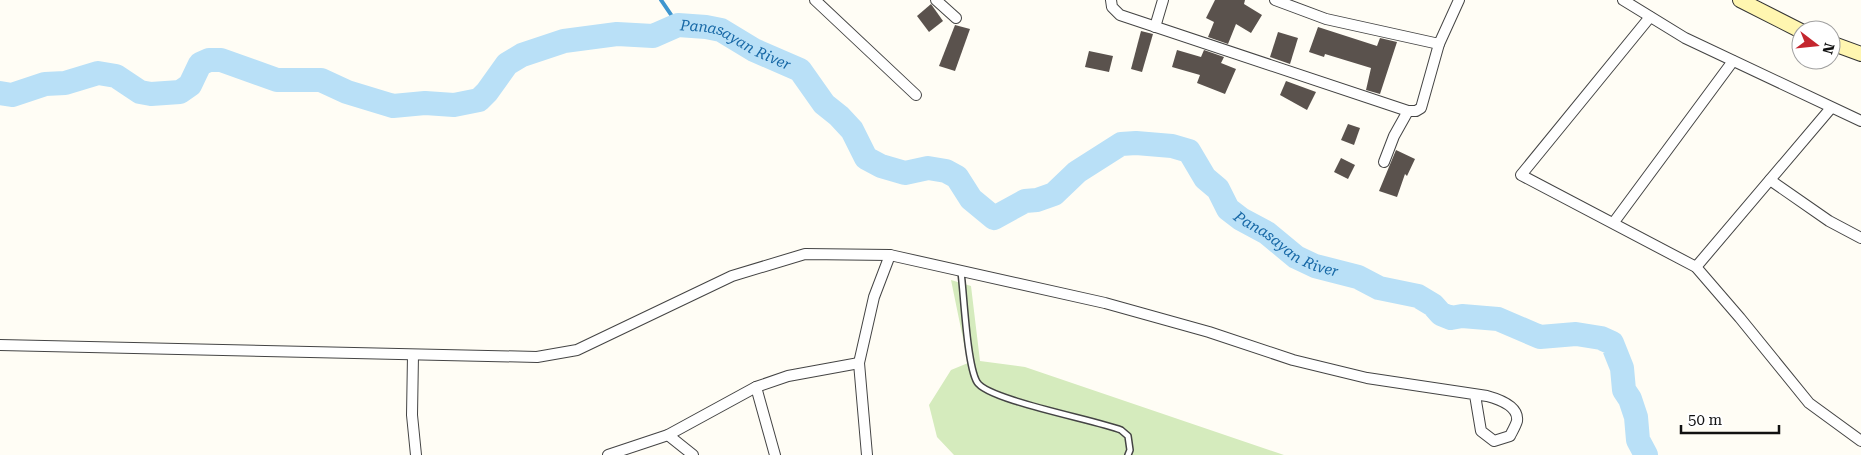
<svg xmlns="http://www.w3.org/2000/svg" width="1861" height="455" font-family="'Roboto Serif',serif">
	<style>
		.green { fill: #d5ebbd }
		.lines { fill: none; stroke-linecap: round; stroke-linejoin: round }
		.stream { stroke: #3f96cf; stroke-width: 4 }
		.river { stroke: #b9e0f7; stroke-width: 24 }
		.building { fill: #5a524d }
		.lane-casing { stroke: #444; stroke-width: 8 }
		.street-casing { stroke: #444; stroke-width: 12 }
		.secondary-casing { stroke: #333; stroke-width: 16 }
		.lane { stroke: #fff; stroke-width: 5 }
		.street { stroke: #fff; stroke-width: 10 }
		.secondary { stroke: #fff6b0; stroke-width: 14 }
		.labels { text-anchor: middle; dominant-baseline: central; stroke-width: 5; stroke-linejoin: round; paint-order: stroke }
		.water-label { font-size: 15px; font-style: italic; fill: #1768a6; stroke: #fff }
	</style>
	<rect width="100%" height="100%" fill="#fffdf5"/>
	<!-- green -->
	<polygon class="green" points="951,280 971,286 980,361 1025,367 1284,455 954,455 937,437 929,405 951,370 968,363"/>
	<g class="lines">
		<!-- stream -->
		<polyline class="stream" points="661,0 678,25"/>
		<!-- river -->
		<path class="river" id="s1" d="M0,93L12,95L45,84L65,83L98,73L116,76L140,92L151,94L180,92L190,85L200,64L209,60H221L277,80H321L347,92L393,106L425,103L454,105L479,100L487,92L507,64L522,55L564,41L617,34L653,36L678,25L706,27L721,30L754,50L800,70L824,104L839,116L852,130L866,158L881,166L905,173L928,168L946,171L957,177L971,199L994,218L1025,201L1037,200L1054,194L1077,172L1121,144L1136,143L1172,146L1189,151L1205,178L1218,189L1228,209L1241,219L1267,233L1296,257L1315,266L1358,277L1379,288L1418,296L1433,305L1441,314L1451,318L1462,316L1498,319L1540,337L1576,334L1601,338L1612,343L1622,368L1624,390L1630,399L1636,417L1638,440L1646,455"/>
	</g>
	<!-- building -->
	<g class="building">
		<polygon points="1215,0 1245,0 1244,4 1262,15 1251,33 1236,24 1228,44 1208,37 1214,22 1206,18"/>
		<polygon points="931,4 943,21 929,32 917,16"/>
		<polygon points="955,25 970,29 955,71 939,66"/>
		<polygon points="1318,27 1377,46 1380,38 1397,42 1380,94 1366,90 1371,68 1325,54 1324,57 1309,52"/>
		<polygon points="1141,31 1153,34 1142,72 1131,69"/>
		<polygon points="1278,32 1298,38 1290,64 1270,57"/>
		<polygon points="1177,50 1201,57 1204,50 1224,57 1221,63 1236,69 1225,94 1197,83 1200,75 1172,67"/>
		<polygon points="1089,51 1113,56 1109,72 1085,67"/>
		<polygon points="1286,81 1316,92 1307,110 1280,95"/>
		<polygon points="1348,124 1360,128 1354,145 1341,140"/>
		<polygon points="1396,150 1415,159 1407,176 1405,174 1397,197 1379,191"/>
		<polygon points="1341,158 1355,165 1348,179 1334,172"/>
	</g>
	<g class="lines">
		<!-- lane casing -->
		<g class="lane-casing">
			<path id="lane" d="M961,272C964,296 967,365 977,382C987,400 1096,420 1121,430L1128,436L1130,450L1128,455"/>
		</g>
		<!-- street casing -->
		<g class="street-casing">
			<g id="street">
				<polyline points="815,0 916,95"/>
				<polyline points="936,0 956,18"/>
				<polyline points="1111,0 1112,7 1120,15 1408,111 1416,111 1421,108 1439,44"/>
				<polyline points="1275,0 1326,19 1439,44 1459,0"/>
				<polyline points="1623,0 1685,38 1861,121"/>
				<polyline points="1650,17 1521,175 1696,267 1740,318 1809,403 1861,441"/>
				<polyline points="1155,27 1163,0"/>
				<polyline points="1384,162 1394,136 1408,111"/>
				<polyline points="1770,180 1829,221 1861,238"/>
				<polyline points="1614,222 1733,61"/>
				<polyline points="1696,267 1831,108"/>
				<path d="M0,345L537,357L577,350L732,276L805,254L890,255L1105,303L1209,332L1293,360L1367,378L1487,396C1498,399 1519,406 1517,421C1516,425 1512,432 1510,436L1494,441L1481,431L1475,395"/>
				<polyline points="413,355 412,415 416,455"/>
				<polyline points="756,387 775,455"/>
				<polyline points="668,435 693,455"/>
				<polyline points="608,455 668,435 756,387 788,376 859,363"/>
				<polyline points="867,455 859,363 874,297 890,255"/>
			</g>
		</g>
		<!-- secondary casing -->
		<g class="secondary-casing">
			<g id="secondary">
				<polyline points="1740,0 1801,31"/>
				<polyline points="1831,43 1861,54"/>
			</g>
		</g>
		<!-- lane -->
		<use href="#lane" class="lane"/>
		<!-- street -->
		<use href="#street" class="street"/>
		<!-- secondary -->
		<use href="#secondary" class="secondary"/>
	</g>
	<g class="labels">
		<!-- water labels -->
		<g class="water-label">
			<text stroke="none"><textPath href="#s1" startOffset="799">Panasayan River</textPath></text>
			<text stroke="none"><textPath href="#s1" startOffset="1491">Panasayan River</textPath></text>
		</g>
	</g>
	<!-- north arrow -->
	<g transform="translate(1816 45) rotate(106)"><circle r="24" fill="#ffffff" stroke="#a0a0a0"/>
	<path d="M0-4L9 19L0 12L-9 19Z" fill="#c4262e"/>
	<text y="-8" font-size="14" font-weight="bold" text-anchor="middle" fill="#111111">N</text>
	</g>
	<!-- scale -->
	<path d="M1681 425v8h98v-8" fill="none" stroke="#111111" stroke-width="2.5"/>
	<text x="1688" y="425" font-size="15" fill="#111111" stroke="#ffffff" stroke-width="4" paint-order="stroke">50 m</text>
</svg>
